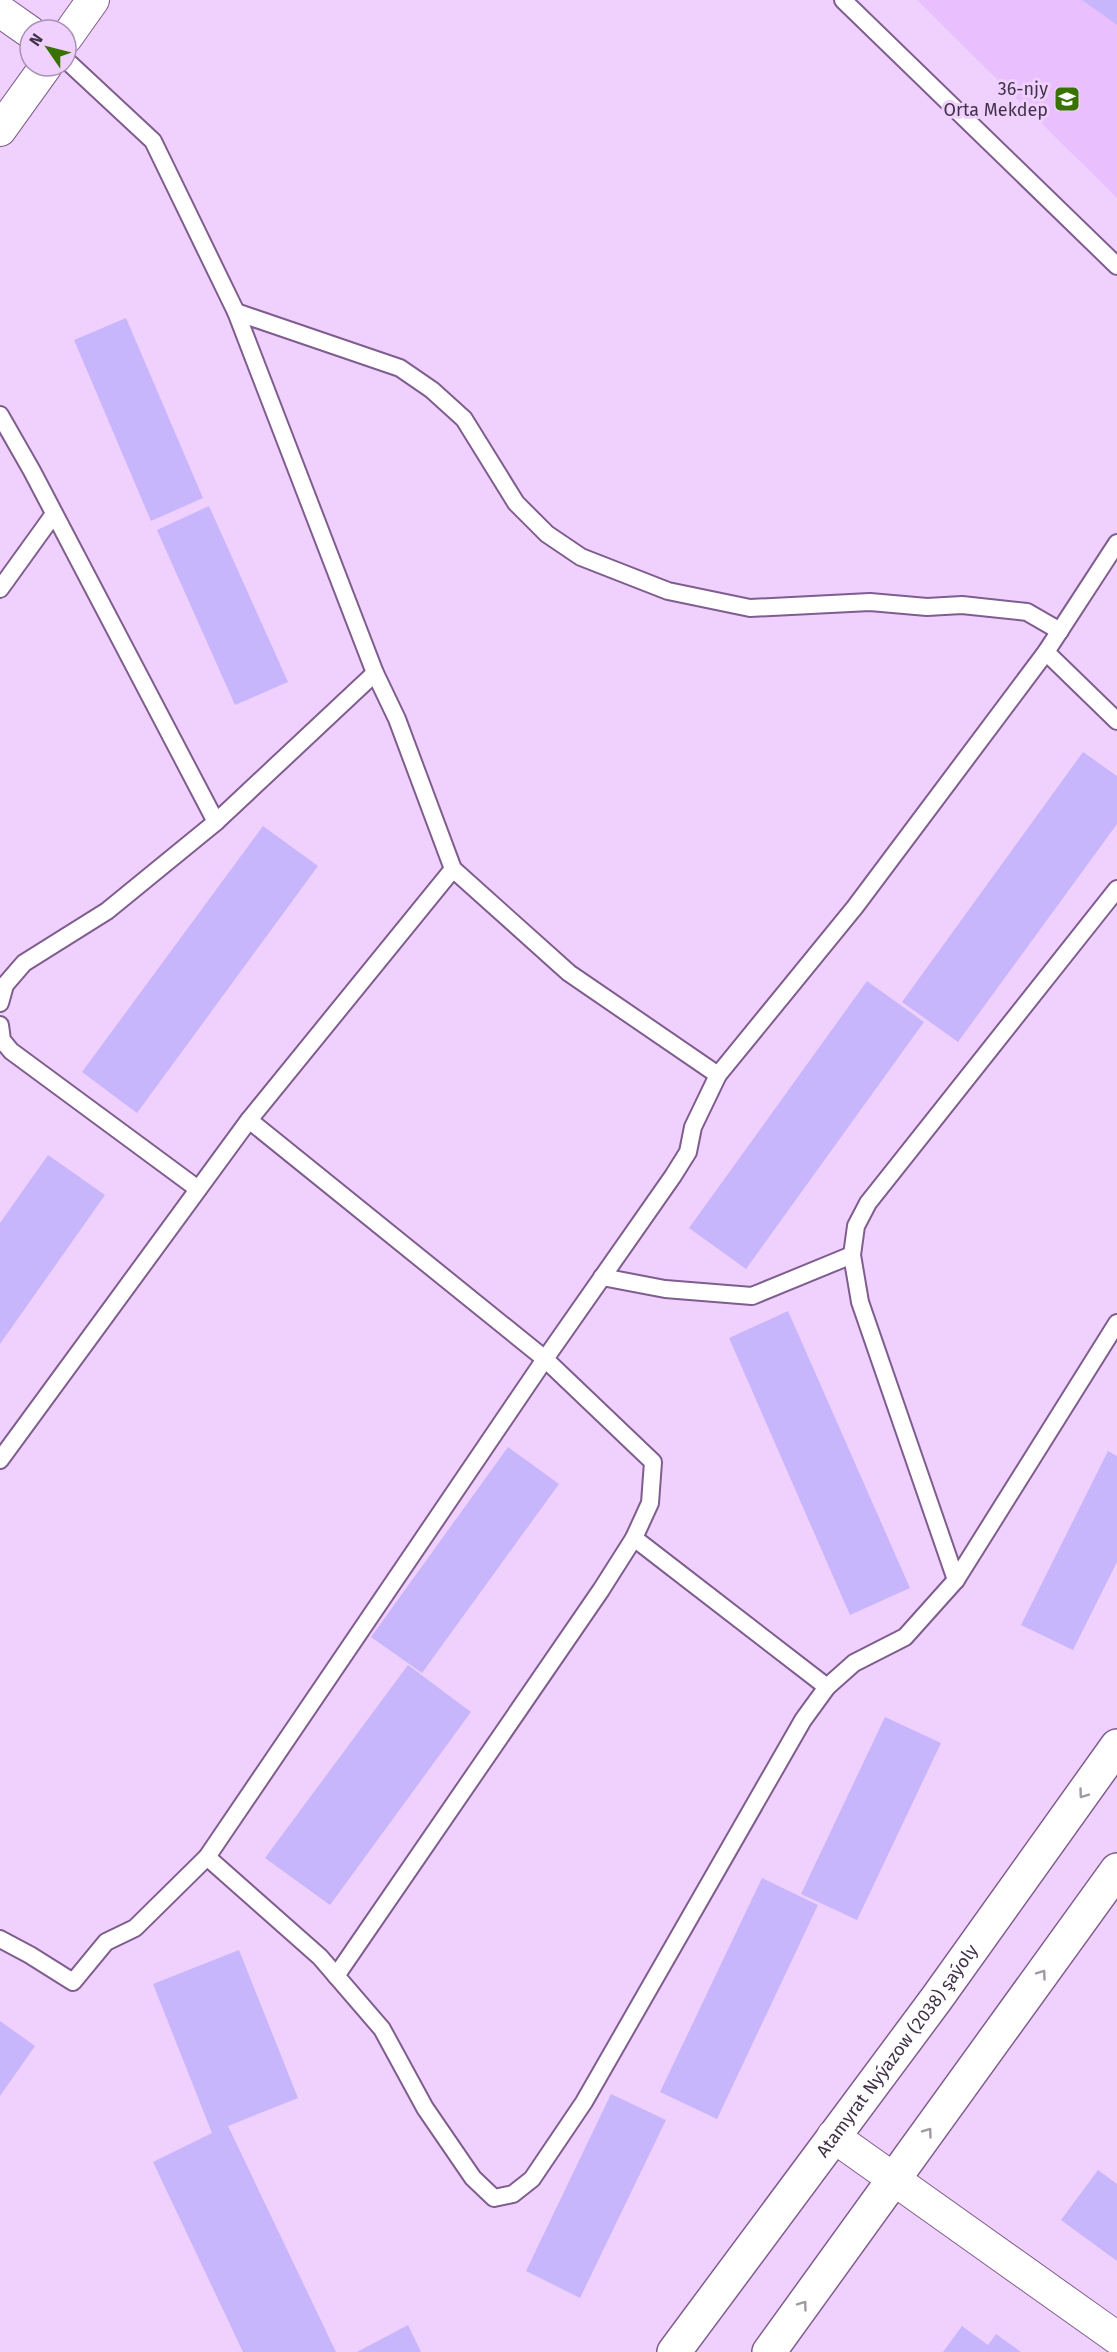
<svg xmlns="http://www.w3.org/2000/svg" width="1117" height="2352" font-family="'Fira Sans',sans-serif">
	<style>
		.built { fill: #eabffd }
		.building { fill: #c7b6fc }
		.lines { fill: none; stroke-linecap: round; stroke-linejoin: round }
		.service-casing { stroke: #7f5d8f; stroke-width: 20 }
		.minor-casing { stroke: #7f5d8f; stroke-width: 34 }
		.primary-casing { stroke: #7f5d8f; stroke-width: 36 }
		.service { stroke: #fff; stroke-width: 16 }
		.minor { stroke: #fff; stroke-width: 32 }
		.primary { stroke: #fff; stroke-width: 33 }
		.oneway { stroke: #a098a4 }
		.labels { text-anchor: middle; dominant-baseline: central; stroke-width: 6; stroke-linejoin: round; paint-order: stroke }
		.poi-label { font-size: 18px; fill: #423249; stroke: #f0d1fe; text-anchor: end }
		.street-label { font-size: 18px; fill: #423249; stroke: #f0d1fe }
	</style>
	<rect width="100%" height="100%" fill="#f0d1fe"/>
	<!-- built -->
	<polygon class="built" points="917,0 1117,0 1117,198"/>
	<!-- building -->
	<g class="building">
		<polygon points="1082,0 1117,0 1117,25"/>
		<polygon points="126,318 203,498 151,521 74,340"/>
		<polygon points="209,506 288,682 235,705 157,530"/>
		<polygon points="1083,752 1117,776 1117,824 958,1042 902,1002"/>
		<polygon points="263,826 318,866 137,1113 82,1072"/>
		<polygon points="867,981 924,1022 746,1269 689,1228"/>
		<polygon points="48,1155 105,1195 0,1344 0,1223"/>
		<polygon points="788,1311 910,1588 850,1615 729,1338"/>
		<polygon points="508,1447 559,1484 422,1673 371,1637"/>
		<polygon points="1108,1451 1117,1456 1117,1562 1073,1650 1021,1625"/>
		<polygon points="408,1665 471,1712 330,1905 265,1858"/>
		<polygon points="885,1717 941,1743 857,1920 801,1894"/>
		<polygon points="762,1878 818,1905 717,2119 660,2092"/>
		<polygon points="239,1950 298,2098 228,2126 336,2352 243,2352 153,2162 212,2133 153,1984"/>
		<polygon points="0,2021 35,2046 0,2096"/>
		<polygon points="611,2094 666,2120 580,2298 526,2271"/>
		<polygon points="1098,2170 1117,2184 1117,2261 1061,2220"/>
		<polygon points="408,2325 421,2352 357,2352"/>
		<polygon points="962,2326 988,2345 996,2334 1021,2352 943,2352"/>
	</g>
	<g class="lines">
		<!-- service casing -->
		<g class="service-casing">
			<g id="service">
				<polyline points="843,0 1117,266"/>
				<polyline points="66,60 153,141 236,312 375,673 397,719 453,869 569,973 718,1075"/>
				<polyline points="236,312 400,368 432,390 464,419 516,503 547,534 581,557 668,591 750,608 870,602 927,607 962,605 1027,612 1060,631"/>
				<polyline points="0,415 32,471 216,822"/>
				<polyline points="0,589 54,514"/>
				<polyline points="1046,652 1117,721"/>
				<polyline points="0,1003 5,985 24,963 107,911 216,822 375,673"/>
				<polyline points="0,1025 2,1040 11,1051 198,1189"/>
				<polyline points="249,1120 545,1359 653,1462 650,1503 634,1538 601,1590 336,1976"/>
				<polyline points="602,1277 665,1289 752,1296 852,1255"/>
				<polyline points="0,1460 249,1120 453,869"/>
				<polyline points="634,1538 827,1687"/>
				<polyline points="956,1580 860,1302 852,1255 856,1226 868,1203 1117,889"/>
				<polyline points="207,1857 320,1957 382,2029 425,2108 473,2178 494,2198 513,2194 532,2179 584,2102 803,1720 827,1687 854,1663 905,1637 956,1580 1117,1323"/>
				<polyline points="0,1939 30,1955 73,1982 106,1942 135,1928 207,1857 545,1359 673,1176 688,1152 693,1127 718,1075 855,907 1046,652 1117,543"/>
			</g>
		</g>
		<!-- minor casing -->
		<g class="minor-casing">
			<g id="minor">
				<polyline points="0,11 30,32"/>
				<polyline points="66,38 93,0"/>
				<polyline points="0,130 46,66"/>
				<polyline points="833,2136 1117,2338"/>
			</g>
		</g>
		<!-- primary casing -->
		<g class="primary-casing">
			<g id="primary">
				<path id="s1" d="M674,2352L937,1998L1117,1746"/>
				<polyline points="769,2352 1117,1870"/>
			</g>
		</g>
		<!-- service -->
		<use href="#service" class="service"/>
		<!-- minor -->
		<use href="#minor" class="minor"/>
		<!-- primary -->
		<use href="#primary" class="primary"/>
	</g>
	<!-- one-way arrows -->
	<defs><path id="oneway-chevron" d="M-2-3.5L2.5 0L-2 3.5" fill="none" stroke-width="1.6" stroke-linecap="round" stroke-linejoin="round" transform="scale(1.5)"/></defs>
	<g class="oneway">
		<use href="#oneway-chevron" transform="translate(1083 1794) rotate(126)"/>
		<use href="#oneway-chevron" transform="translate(1042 1974) rotate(-54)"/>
		<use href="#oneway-chevron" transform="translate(928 2132) rotate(-54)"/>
		<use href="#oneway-chevron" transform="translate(803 2305) rotate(-54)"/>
	</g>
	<!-- icons -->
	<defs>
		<g id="school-square" transform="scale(1.35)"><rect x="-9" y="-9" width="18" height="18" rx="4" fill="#397200" stroke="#f0d1fe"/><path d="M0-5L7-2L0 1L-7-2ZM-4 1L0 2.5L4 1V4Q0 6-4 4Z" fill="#fff"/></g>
	</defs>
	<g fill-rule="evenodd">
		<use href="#school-square" x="1067" y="99"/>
	</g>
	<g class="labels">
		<!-- poi labels -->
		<g class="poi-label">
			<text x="1048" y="89">36-njy<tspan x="1048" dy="21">Orta Mekdep</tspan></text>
		</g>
		<!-- street labels -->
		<g class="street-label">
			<text stroke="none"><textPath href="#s1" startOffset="375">Atamyrat Nyýazow (2038) şaýoly</textPath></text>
		</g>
	</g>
	<!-- north arrow -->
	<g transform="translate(48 48) rotate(305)"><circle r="28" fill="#f0d1fe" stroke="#aa91b6" stroke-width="1.5"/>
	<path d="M0-4.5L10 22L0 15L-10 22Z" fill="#397200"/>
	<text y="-9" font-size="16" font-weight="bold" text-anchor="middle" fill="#423249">N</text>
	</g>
</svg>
